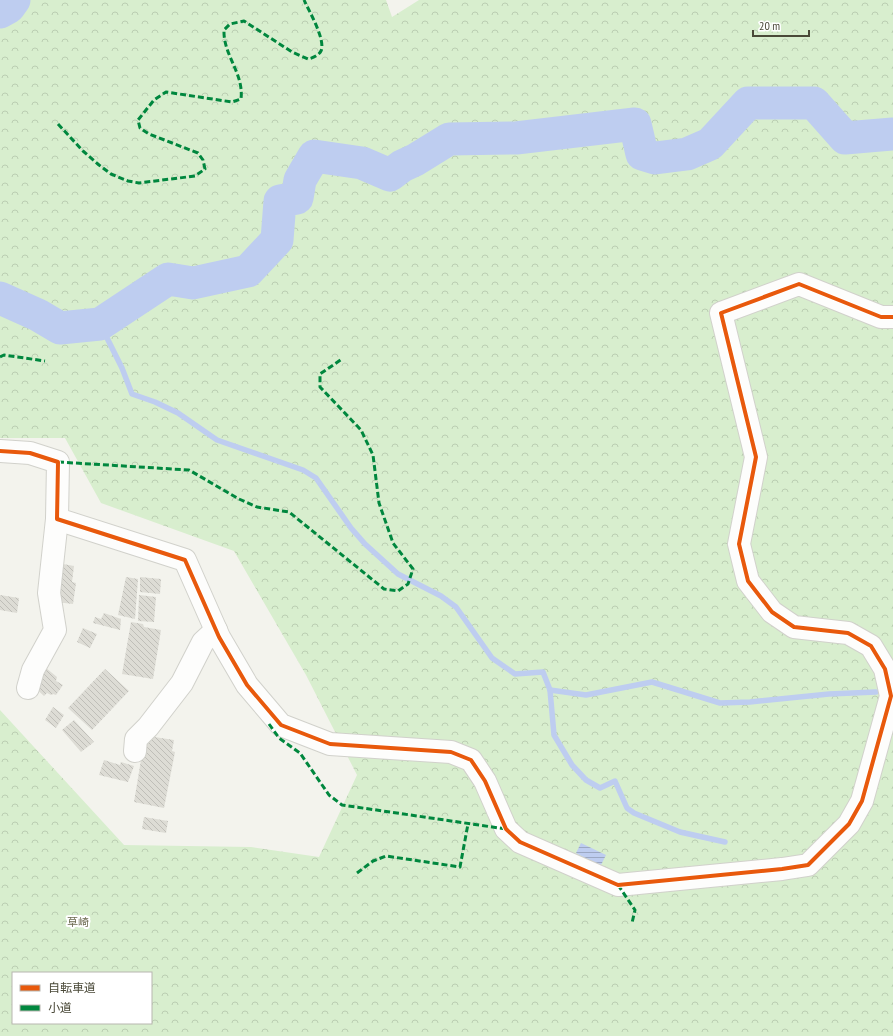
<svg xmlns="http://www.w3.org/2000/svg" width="893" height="1036" font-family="'PT Sans Narrow','Noto Sans JP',sans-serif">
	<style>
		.forest { fill: url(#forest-crowns); fill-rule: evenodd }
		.water { fill: url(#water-rules) }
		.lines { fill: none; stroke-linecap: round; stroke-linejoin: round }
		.stream { stroke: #becdf0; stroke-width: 5.5 }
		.river { stroke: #becdf0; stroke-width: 33 }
		.building { fill: url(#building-back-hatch) }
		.minor-casing { stroke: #d1d1cb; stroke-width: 24 }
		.minor { stroke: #fdfdfc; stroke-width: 22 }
		.quiet { stroke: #00873e; stroke-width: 3; stroke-dasharray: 6 3; stroke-linecap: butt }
		.cycleway-casing { stroke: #fff; stroke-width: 6 }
		.cycleway { stroke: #e8590c; stroke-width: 4 }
		.labels { text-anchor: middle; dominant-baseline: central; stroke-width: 4; stroke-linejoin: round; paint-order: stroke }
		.neighbourhood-label { font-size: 11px; fill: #6d6a50; stroke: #fff }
	</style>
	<defs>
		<pattern id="forest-crowns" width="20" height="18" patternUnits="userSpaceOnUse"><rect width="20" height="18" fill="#d8eece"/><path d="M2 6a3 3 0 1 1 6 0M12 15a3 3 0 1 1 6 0" fill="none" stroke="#bbceb2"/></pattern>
		<pattern id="water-rules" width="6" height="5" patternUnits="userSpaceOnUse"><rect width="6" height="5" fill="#becdf0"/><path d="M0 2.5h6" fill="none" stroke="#9ca8c3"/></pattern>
		<pattern id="building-back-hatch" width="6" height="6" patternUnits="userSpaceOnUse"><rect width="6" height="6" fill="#dddcd5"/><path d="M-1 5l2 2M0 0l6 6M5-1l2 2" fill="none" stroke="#bfbeb8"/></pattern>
	</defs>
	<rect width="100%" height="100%" fill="#f3f3ed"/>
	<!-- forest -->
	<path class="forest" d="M0,0H386L392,17L419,0H893V1036H0V710L124,845L251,847L319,857L357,775L306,675L234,551L101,503L65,438H0ZM13,973H151V1023H13Z"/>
	<!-- water -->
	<polygon class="water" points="581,843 606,855 600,867 576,853"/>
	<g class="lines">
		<!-- stream -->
		<g class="stream">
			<polyline points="100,324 122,368 132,394 155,402 178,413 217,440 303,470 316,478 351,528 365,544 398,574 441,596 456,607 492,658 515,674 543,672 550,690 554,735 572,765 586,780 600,788 615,781 627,808 634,813 680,832 725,842"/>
			<polyline points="550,690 586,695 652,682 720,703 750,702 829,694 876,692"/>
		</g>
		<!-- river -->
		<g class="river">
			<polyline points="0,12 9,7 14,0"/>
			<polyline points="0,298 38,315 60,328 100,324 168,279 193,283 248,271 277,240 280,201 297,198 300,180 314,156 362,163 390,175 402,166 415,160 449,139 516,138 635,124 642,154 655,158 687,154 710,144 748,103 814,103 845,138 893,134"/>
		</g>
	</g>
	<!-- building -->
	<g class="building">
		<polygon points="63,564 74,566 72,582 76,583 73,604 56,602 60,569 63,570"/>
		<polygon points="126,577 138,579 135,619 118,615"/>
		<polygon points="140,577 161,579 160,594 140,592"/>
		<polygon points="0,595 19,598 17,613 0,610"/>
		<polygon points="139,595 156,597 154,622 138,621"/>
		<polygon points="104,613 121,619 120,630 93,623 95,617 101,619"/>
		<polygon points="131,622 143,624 144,627 161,630 153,679 122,674"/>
		<polygon points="83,628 97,634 90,648 77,642"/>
		<polygon points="46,668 57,677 56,681 63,685 56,695 53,694 51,695 47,693 44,696 33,686"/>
		<polygon points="105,669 129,691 92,730 68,708"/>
		<polygon points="53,707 64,715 56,728 45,720"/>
		<polygon points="74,720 94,742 81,752 62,730"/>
		<polygon points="148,736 174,740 172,751 175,752 164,808 134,802 143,748 146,748"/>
		<polygon points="104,760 120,765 121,762 134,766 128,782 99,775"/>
		<polygon points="144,817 168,821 166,833 142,829"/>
	</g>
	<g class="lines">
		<!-- minor casing -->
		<g class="minor-casing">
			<g id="minor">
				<polyline points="0,451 30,453 58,462 57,519 185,560 219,637 247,685 281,725 330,744 451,752 471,760 485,781 506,829 520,842 618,885 782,869 808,865 849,824 862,801 891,696 885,669 871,646 848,633 794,627 772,612 748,581 739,544 756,457 721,313 799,284 881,317 893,317"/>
				<polyline points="28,688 33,670 55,630 49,593 57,519"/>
				<polyline points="135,751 136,739 148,727 182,683 203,642 216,630"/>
			</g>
		</g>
		<!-- minor -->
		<use href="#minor" class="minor"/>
		<!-- quiet -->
		<g class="quiet">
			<path d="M58,124L83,151L99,165L111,174L128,181L139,183L195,176L205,169L203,160L198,153L149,134L140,128L138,120L154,100L166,92L232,102L241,99C244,73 223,55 224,30L230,24L244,21L292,52L308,59C313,58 319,55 321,51C326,40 309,11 304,0"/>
			<polyline points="0,357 4,355 45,361"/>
			<polyline points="58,462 189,470 239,499 257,507 289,512 384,589 398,591 408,584 413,569 393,543 379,503 373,455 361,430 320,387 320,374 342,359"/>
			<polyline points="269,724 279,738 300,753 329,795 342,805 506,829"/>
			<polyline points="357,873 373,861 386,856 460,867 468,824"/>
			<polyline points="618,885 635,910 632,923"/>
		</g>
		<!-- cycleway casing -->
		<g class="cycleway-casing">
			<polyline id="cycleway" points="0,451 30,453 58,462 57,519 185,560 219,637 247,685 281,725 330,744 451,752 471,760 485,781 506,829 520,842 618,885 782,869 808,865 849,824 862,801 891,696 885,669 871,646 848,633 794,627 772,612 748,581 739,544 756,457 721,313 799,284 881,317 893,317"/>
		</g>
		<!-- cycleway -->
		<use href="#cycleway" class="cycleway"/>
	</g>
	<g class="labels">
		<!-- neighbourhood labels -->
		<g class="neighbourhood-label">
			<text x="78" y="922">草崎</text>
		</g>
	</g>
	<!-- legend -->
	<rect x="12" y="972" width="140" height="52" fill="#ffffff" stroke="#b7b6af"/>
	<rect x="20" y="985" width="20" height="6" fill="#e8590c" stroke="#b7b6af"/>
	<text x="48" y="992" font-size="12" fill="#4a4938">自転車道</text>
	<rect x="20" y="1005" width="20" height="6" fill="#00873e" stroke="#b7b6af"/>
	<text x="48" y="1012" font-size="12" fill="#4a4938">小道</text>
	<!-- scale -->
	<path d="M753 30v6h56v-6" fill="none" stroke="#4a4938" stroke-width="2"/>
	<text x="759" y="30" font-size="12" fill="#4a4938" stroke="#ffffff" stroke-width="3" paint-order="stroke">20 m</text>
</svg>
